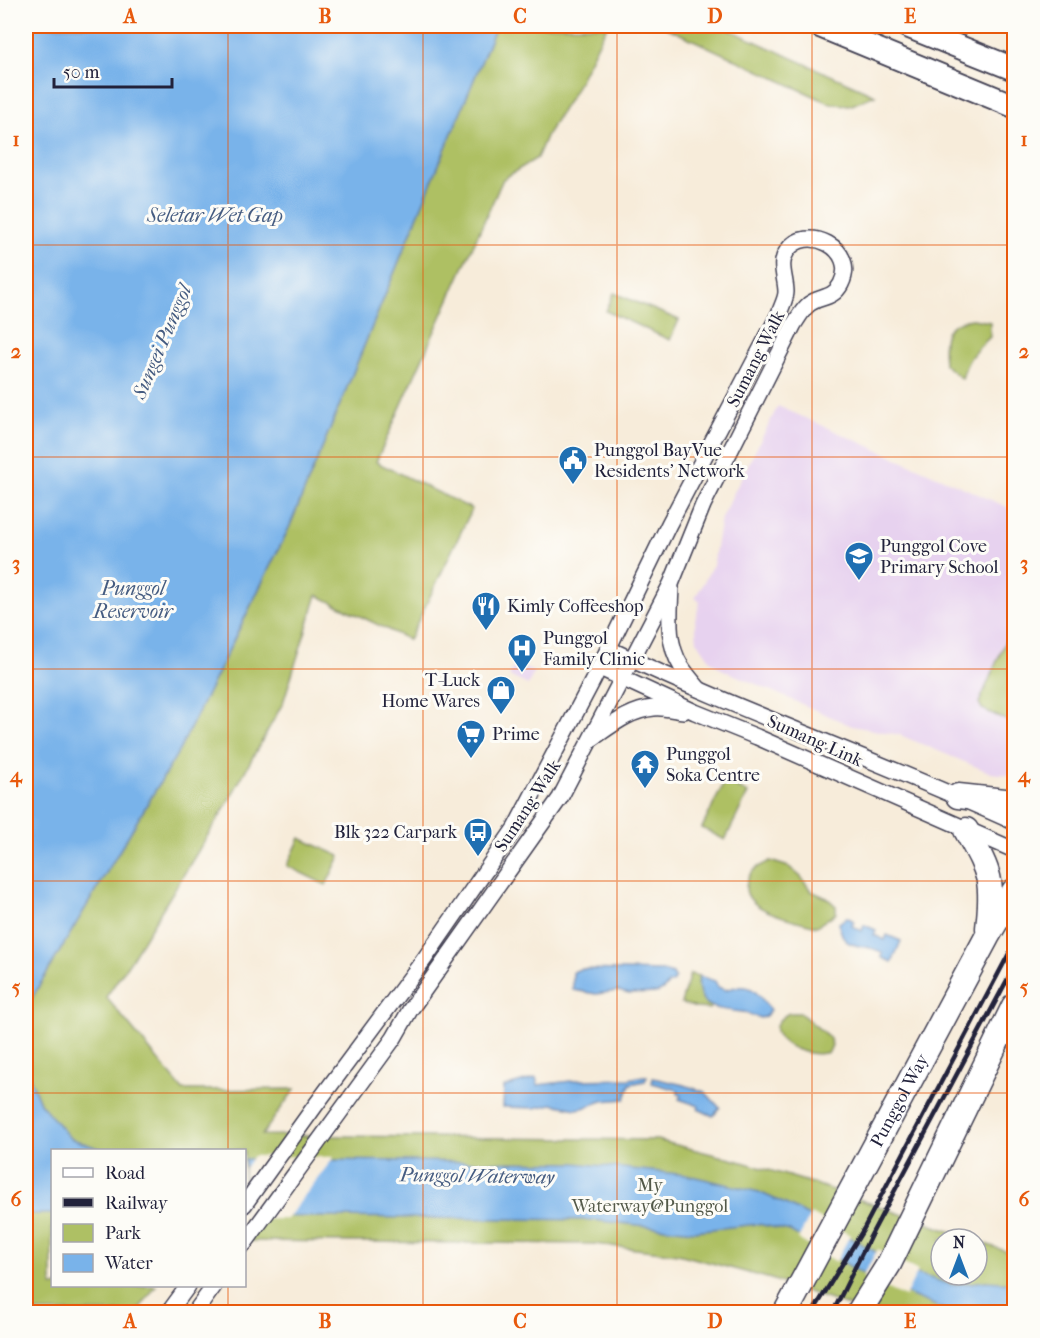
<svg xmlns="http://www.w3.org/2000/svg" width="1040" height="1338" font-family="'IM FELL French Canon',serif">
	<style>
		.built { fill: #e7d2ef }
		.green { fill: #aec064; stroke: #687150; stroke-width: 1.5 }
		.water { fill: #79b3ea; stroke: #4e6a92; stroke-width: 1.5 }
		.pier { fill: #f7ecda }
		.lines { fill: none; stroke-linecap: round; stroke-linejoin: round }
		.street-casing { stroke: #424053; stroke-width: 18 }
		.secondary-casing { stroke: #424053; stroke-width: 26 }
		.primary-casing { stroke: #424053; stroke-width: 27 }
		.street { stroke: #fff; stroke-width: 15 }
		.secondary { stroke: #fff; stroke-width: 22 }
		.primary { stroke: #fff; stroke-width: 24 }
		.rail { stroke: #22223b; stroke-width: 4.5 }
		.grid { fill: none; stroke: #e8590c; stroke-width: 1.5; stroke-opacity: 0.55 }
		.labels { text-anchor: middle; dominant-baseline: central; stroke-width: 6; stroke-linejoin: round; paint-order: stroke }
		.street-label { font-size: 18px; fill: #22223b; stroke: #fdfcf7 }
		.poi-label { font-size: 18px; fill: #22223b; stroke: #fdfcf7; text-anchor: start }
		.park-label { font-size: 18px; fill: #535949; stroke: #fdfcf7 }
		.water-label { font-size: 20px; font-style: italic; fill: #455c81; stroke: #fdfcf7 }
		.neatline { fill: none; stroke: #e8590c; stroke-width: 2 }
		.grid-label { font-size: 20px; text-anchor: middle; font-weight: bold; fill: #e8590c }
	</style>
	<rect width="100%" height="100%" fill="#fdfcf7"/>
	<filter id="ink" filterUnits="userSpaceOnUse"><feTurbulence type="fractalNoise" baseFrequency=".0167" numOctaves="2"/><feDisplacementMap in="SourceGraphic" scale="12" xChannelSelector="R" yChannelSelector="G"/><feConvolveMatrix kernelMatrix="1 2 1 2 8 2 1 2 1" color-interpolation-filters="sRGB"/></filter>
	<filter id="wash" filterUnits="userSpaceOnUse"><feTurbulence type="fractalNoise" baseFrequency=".008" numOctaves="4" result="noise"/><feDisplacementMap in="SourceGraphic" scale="24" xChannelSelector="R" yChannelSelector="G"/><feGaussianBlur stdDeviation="1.35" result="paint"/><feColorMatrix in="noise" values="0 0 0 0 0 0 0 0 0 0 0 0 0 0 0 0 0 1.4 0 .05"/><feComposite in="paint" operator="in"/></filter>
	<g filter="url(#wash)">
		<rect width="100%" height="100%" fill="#f7ecda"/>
		<!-- built -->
		<g class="built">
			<polygon points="778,406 1014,510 1014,776 991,773 900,735 852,726 721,669 711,661 697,641 695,620 700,602 695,598 713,565 721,518"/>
			<polygon points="515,664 534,672 528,685 509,676"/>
		</g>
		<!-- green -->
		<g class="green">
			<polygon points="496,26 607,26 574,92 547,134 537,158 503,179 376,462 472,509 409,640 317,595 283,703 224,809 131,960 106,997 183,1090 295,1089 262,1135 657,1140 739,1161 818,1185 972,1239 941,1239 941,1275 977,1275 977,1241 1014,1254 1014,1312 865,1312 771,1279 678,1254 594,1244 245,1241 244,1150 52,1150 52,1286 156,1286 137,1312 26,1312 26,1131 40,1103 26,1068 26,1008 180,749 289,528"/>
			<polygon points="663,26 721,26 875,95 852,105 831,104"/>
			<polygon points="614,293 679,320 670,340 606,311"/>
			<path d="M973,319L990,322V337C974,352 967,358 962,379L944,364C942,338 942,322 973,319Z"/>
			<polygon points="1014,621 1014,724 982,709 979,703"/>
			<polygon points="725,781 748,793 725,840 702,828"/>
			<polygon points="300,838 340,856 326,885 287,866"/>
			<path d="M770,861L789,867L801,877L811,891L827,898L836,906V913L817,926C799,921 745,912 746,887C747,871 758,867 770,861Z"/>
			<polygon points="690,974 699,976 698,986 706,1004 712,1006 710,1009 696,1008 681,1003"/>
			<path d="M789,1013H800L829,1037L832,1045L829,1052C804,1061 751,1033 789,1013Z"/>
		</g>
		<!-- water -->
		<g class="water">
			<polygon points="26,26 496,26 289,528 180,749 26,1008"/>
			<path d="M847,917L854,921L852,926L862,931L864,925L876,930L874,935L885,940L887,935L901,941L892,962L882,958V953C863,940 843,955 839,923Z"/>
			<polygon points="580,969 662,971 673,974 675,979 672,983 668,984 663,990 657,993 629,994 618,991 596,994 573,990 573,972"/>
			<path d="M699,976L715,981L718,987L725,990C750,981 756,990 770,1010L766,1016L761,1018C754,1017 749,1013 742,1012C717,1009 695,1009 699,976Z"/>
			<polygon points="26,1068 40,1103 70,1138 103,1150 52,1150 52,1214 26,1214"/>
			<polygon points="643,1076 647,1076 645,1081 630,1084 625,1099 602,1101 583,1108 576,1109 552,1104 535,1108 503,1107 504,1087 536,1078 538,1085 579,1080 629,1079"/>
			<polygon points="653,1078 684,1085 705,1092 720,1108 713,1116 698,1109 699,1106 679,1099 681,1095 678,1094 678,1090 652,1083"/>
			<polygon points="245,1159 575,1163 687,1175 759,1192 792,1207 917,1274 952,1285 986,1281 1014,1283 1014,1312 951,1312 875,1281 790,1231 758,1224 694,1231 591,1220 245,1216"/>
		</g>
		<!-- pier -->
		<g class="pier">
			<polygon points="253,1156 334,1157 287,1219 244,1219 245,1168"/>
			<polygon points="811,1214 850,1235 836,1262 798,1239"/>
			<polygon points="878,1249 918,1271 905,1297 862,1277"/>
		</g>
	</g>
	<g filter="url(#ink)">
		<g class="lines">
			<!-- street casing -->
			<g class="street-casing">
				<g id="street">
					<path d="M671,587C670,614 666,642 681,666C686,674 693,682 699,689"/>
					<path d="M609,649C742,712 881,761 1014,822"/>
					<polyline points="600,668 695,712 757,737 1014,850"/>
					<path d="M593,738C612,725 630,710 654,708C663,707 674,710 684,711"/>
					<path d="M244,1205L315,1106L425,958L515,828L593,680L669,524L779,314C781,307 786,299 786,292C786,278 778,264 787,251C805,223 859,248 841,284C832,301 818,295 807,306C802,311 798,318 794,324L703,505L671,584L560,798L410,1010L394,1038L244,1244"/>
					<polyline points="169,1312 188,1286"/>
					<polyline points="195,1312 214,1286"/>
				</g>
			</g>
			<!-- secondary casing -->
			<g class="secondary-casing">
				<g id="secondary">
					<polyline points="820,26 1014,106"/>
					<polyline points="907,26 1014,69"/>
				</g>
			</g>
			<!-- primary casing -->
			<g class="primary-casing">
				<g id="primary">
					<polyline points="958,796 1014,802"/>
					<path d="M966,830C989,872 994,878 988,928"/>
					<path id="s1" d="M786,1312L987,937L1014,891"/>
					<polyline points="859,1312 889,1264 1014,1006"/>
				</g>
			</g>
			<!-- street -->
			<use href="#street" class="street"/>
			<!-- secondary -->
			<use href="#secondary" class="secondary"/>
			<!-- primary -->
			<use href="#primary" class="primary"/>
			<!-- rail -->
			<g class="rail">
				<polyline points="813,1312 863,1230 1014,944"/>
				<polyline points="833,1312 870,1237 1014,967"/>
			</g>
		</g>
	</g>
	<!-- grid -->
	<path class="grid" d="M228,26V1150M423,26V1312M617,26V1312M812,26V1312M26,245H1014M26,457H1014M26,669H1014M26,881H1014M26,1093H1014M228,1286V1312"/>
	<!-- icons -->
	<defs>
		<g id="civic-pin" transform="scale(1.5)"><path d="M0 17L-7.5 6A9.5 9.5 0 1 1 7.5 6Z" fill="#1f6fb2" stroke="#fdfcf7"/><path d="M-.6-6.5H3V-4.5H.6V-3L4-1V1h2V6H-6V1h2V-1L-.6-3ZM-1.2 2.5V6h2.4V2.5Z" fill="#fff"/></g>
		<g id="school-pin" transform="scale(1.5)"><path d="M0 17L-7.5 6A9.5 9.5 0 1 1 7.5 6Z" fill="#1f6fb2" stroke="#fdfcf7"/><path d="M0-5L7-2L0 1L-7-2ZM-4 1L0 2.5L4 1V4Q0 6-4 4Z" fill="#fff"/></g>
		<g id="restaurant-pin" transform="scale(1.5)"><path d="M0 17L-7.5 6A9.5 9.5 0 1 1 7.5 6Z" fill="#1f6fb2" stroke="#fdfcf7"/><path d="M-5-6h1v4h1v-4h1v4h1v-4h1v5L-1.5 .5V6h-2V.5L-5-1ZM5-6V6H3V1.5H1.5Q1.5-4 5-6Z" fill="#fff"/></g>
		<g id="hospital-pin" transform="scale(1.5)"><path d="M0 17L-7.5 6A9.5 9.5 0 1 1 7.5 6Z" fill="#1f6fb2" stroke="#fdfcf7"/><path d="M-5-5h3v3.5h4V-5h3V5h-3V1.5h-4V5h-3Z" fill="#fff"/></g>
		<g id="shop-pin" transform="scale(1.5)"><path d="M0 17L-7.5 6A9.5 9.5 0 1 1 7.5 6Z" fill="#1f6fb2" stroke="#fdfcf7"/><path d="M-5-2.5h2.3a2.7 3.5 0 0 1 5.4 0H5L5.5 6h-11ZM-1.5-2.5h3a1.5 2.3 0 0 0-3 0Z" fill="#fff"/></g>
		<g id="supermarket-pin" transform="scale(1.5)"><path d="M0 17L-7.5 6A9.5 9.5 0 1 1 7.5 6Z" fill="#1f6fb2" stroke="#fdfcf7"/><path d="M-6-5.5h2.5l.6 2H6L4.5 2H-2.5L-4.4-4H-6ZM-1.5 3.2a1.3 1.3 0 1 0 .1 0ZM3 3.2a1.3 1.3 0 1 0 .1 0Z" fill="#fff"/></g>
		<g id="temple-pin" transform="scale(1.5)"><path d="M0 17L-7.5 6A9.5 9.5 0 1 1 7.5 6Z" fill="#1f6fb2" stroke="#fdfcf7"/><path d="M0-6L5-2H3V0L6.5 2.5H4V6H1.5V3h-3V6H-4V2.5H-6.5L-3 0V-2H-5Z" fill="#fff"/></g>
		<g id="bus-pin" transform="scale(1.5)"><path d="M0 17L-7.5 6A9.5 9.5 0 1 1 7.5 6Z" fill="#1f6fb2" stroke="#fdfcf7"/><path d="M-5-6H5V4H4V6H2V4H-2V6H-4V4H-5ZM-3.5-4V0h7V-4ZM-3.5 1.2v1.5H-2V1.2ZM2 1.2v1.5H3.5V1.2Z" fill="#fff"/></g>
	</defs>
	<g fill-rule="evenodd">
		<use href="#civic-pin" x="573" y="460"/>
		<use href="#school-pin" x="859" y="556"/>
		<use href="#restaurant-pin" x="486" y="606"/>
		<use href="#hospital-pin" x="522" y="648"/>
		<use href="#shop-pin" x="501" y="690"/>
		<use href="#supermarket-pin" x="471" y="734"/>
		<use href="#temple-pin" x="645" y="764"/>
		<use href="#bus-pin" x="478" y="832"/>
	</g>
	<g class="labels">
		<!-- street labels -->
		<g class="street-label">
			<text transform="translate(756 359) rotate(-63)">Sumang Walk</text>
			<text transform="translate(815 741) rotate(24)">Sumang Link</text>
			<text transform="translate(528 806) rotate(-57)">Sumang Walk</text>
			<text stroke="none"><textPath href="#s1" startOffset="240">Punggol Way</textPath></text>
		</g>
		<!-- poi labels -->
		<g class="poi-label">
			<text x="594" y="450">Punggol BayVue<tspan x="594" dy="21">Residents' Network</tspan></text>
			<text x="880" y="546">Punggol Cove<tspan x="880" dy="21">Primary School</tspan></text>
			<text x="507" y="606">Kimly Coffeeshop</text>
			<text x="543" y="638">Punggol<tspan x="543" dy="21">Family Clinic</tspan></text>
			<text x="480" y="680" text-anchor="end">T-Luck<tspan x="480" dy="21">Home Wares</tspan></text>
			<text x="492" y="734">Prime</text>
			<text x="666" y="754">Punggol<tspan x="666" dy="21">Soka Centre</tspan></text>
			<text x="457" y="832" text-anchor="end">Blk 322 Carpark</text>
		</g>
		<!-- park labels -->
		<g class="park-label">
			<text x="650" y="1185">My<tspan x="650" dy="21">Waterway@Punggol</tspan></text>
		</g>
		<!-- water labels -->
		<g class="water-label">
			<text x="215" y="215">Seletar Wet Gap</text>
			<text transform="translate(162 342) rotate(-67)">Sungei Punggol</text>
			<text x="133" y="588">Punggol<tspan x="133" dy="23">Reservoir</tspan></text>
			<text transform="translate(477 1176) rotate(1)">Punggol Waterway</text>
		</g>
	</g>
	<!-- margin -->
	<rect width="1040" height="1338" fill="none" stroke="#fdfcf7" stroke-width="66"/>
	<!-- legend -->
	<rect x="51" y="1149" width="195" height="138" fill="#fdfcf7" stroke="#a5a5ac" stroke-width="1.5"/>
	<rect x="63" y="1168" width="30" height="9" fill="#ffffff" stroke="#a5a5ac" stroke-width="1.5"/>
	<text x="105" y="1179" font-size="18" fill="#22223b">Road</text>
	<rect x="63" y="1198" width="30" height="9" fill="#22223b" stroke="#a5a5ac" stroke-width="1.5"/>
	<text x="105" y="1209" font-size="18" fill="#22223b">Railway</text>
	<rect x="63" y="1224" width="30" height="18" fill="#aec064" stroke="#a5a5ac" stroke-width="1.5"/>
	<text x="105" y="1239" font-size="18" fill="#22223b">Park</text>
	<rect x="63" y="1254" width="30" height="18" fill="#79b3ea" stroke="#a5a5ac" stroke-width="1.5"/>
	<text x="105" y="1269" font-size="18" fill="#22223b">Water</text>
	<!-- north arrow -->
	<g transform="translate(959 1257)"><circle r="28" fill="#fdfcf7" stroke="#a5a5ac" stroke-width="1.5"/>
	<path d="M0-4.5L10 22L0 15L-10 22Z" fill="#1f6fb2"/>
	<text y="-9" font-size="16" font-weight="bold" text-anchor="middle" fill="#22223b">N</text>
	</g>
	<!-- scale -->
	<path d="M54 78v9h118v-9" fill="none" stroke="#22223b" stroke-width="3"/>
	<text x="63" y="78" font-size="18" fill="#22223b" stroke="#fdfcf7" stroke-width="4.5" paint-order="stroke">50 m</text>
	<rect x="33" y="33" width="974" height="1272" class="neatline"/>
	<g class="grid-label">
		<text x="130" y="23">A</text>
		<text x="325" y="23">B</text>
		<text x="520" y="23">C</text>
		<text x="715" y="23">D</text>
		<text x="910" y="23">E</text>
		<text x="16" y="146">1</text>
		<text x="1024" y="146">1</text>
		<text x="16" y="358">2</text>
		<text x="1024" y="358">2</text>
		<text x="16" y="570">3</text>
		<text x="1024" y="570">3</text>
		<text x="16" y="782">4</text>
		<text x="1024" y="782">4</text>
		<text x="16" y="994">5</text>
		<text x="1024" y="994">5</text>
		<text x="16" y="1206">6</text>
		<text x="1024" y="1206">6</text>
		<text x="130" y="1328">A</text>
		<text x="325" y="1328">B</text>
		<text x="520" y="1328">C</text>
		<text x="715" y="1328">D</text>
		<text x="910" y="1328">E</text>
	</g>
</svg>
